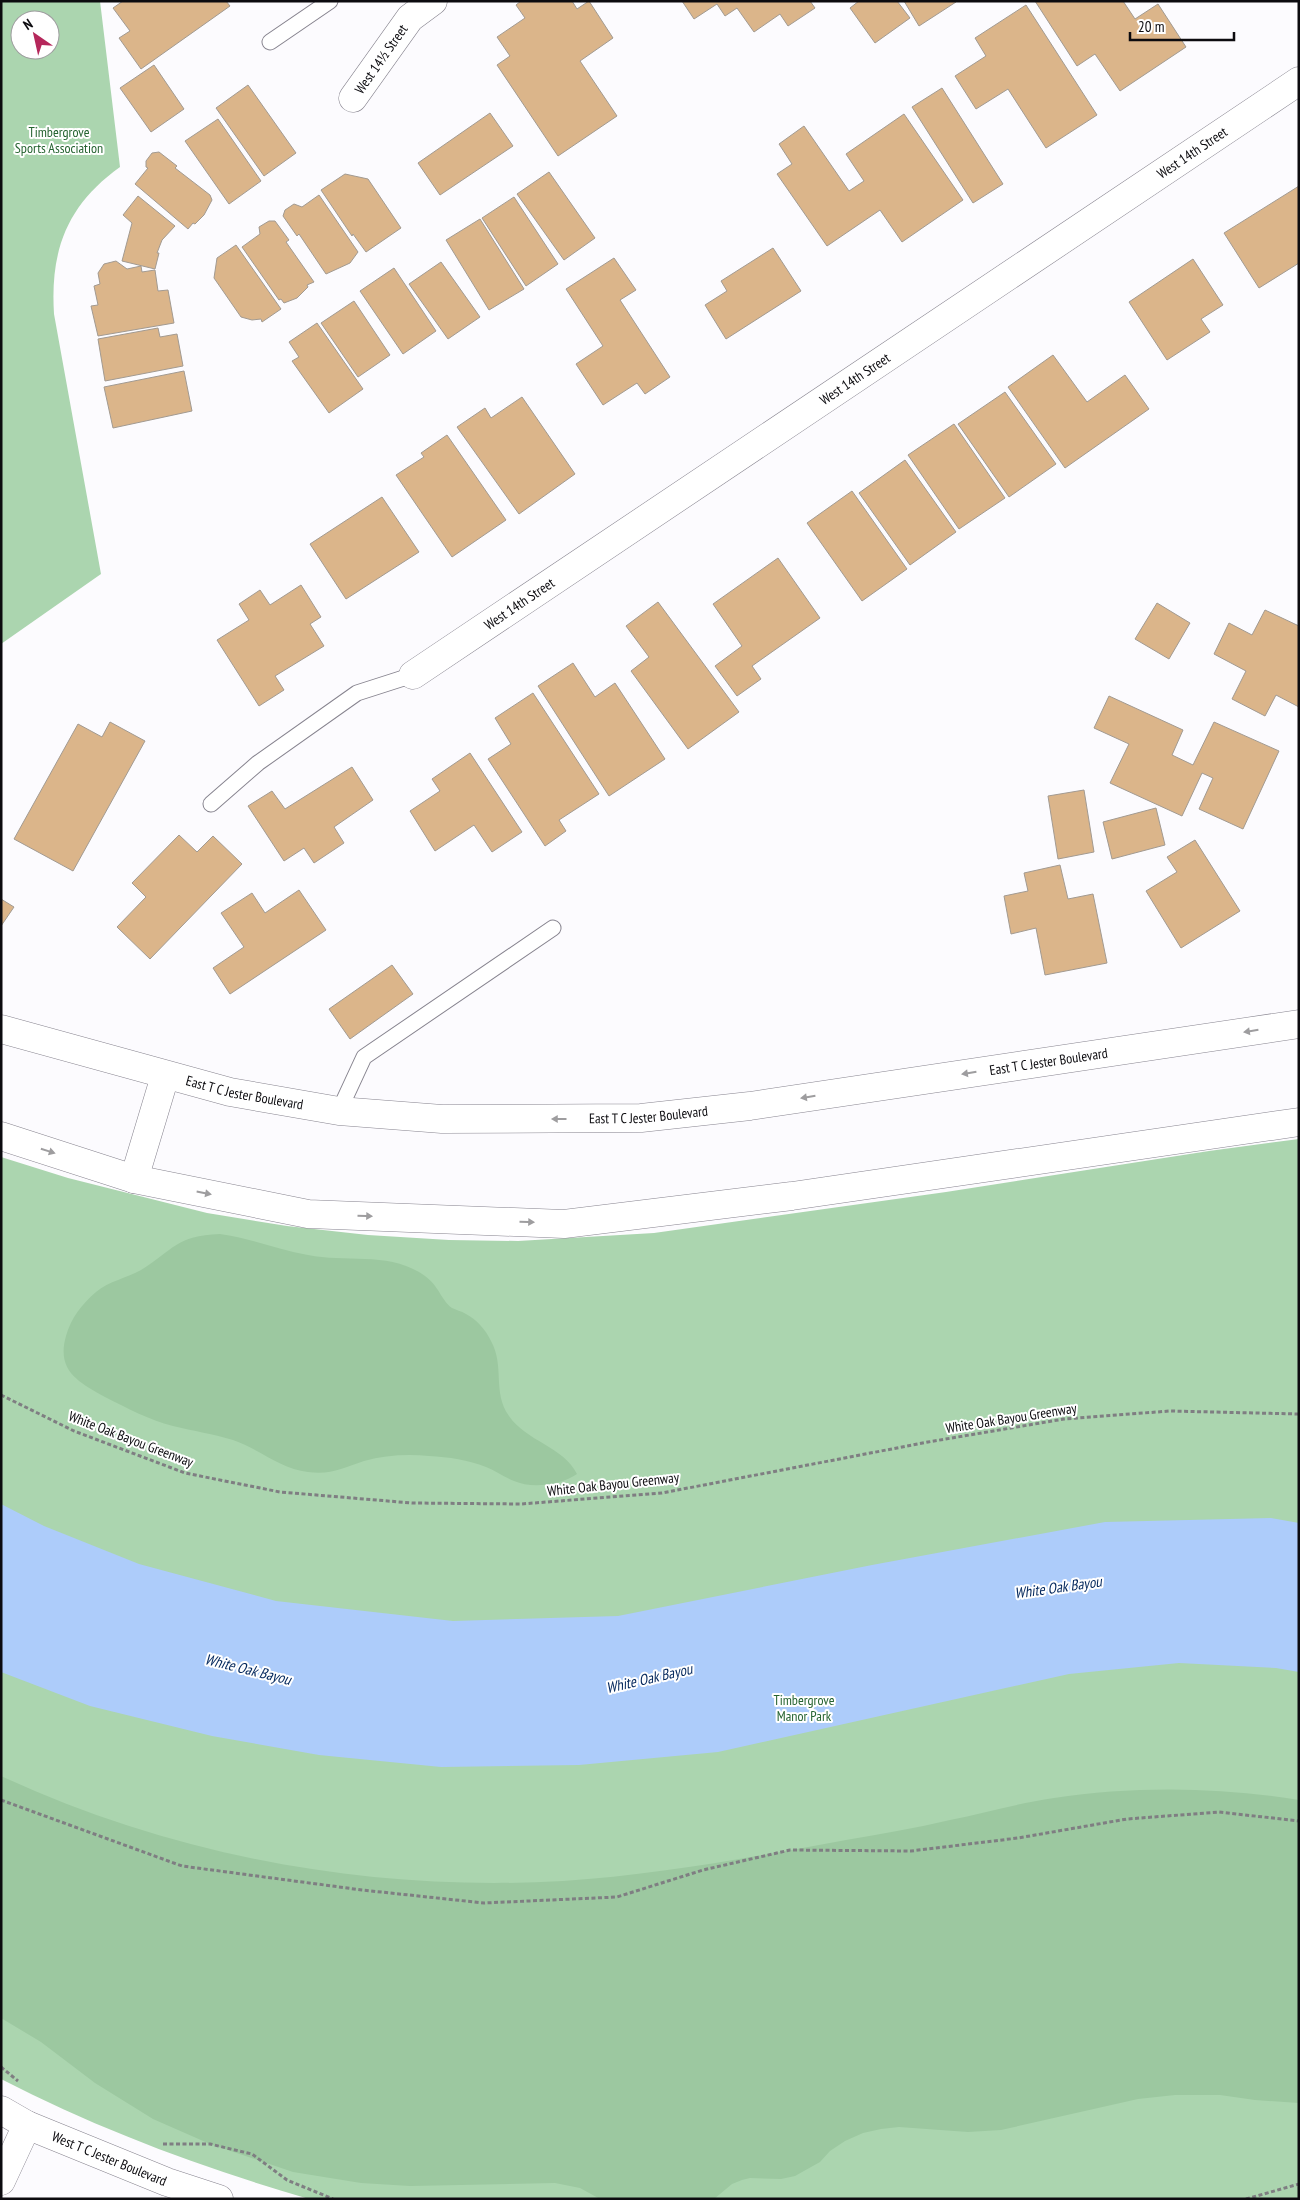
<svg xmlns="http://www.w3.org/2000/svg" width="1300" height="2200" font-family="'PT Sans Narrow',sans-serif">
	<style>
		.green { fill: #abd5af; fill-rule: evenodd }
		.forest { fill: #9cc8a0 }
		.water { fill: #adccfa }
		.building { fill: #dbb58a; stroke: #a29a91 }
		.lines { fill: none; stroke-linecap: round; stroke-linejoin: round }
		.lane-casing { stroke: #87848f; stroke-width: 17 }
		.street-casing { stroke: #87848f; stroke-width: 29 }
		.secondary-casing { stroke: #87848f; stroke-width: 29 }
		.path { stroke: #7f7e82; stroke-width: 3; stroke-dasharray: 4 2.5; stroke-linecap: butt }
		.lane { stroke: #fff; stroke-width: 15 }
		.street { stroke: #fff; stroke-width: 28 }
		.secondary { stroke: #fff; stroke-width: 28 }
		.oneway { fill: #9e9d9f }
		.labels { text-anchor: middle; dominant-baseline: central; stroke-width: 4; stroke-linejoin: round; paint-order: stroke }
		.street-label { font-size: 14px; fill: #0c0b0f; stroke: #fff }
		.park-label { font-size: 14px; fill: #256330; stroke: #fff }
		.water-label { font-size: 15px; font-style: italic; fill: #03275c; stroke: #fff }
	</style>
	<rect width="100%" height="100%" fill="#fcfbfe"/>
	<!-- green -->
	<g class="green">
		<path d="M1,1H100L120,167C67,205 50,250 54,314L101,574L1,644ZM20,20H50V50H20Z"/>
		<path d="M1299,1139V2198L309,2199C203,2168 100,2130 1,2079V1157L68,1178L207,1213L287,1226L368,1235L449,1240L518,1241L654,1233L946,1192L1209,1151Z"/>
	</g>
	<!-- forest -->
	<g class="forest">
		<path d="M220,1234C250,1238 278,1250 308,1255C347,1263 391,1251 425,1276C439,1286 441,1300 452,1308C456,1310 461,1311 466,1314C476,1319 486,1330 491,1341C505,1366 492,1392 509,1416C527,1442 563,1446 577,1474C561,1485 532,1489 514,1481C504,1477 496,1471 486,1467C468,1460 449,1457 429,1456C408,1454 385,1455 364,1461C343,1468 331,1475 308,1472C281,1469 259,1449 233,1440C214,1434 193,1431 173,1426C149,1420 127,1408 105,1397C79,1382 56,1371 66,1336C71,1318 82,1304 96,1292C109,1281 127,1278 141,1270C175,1249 175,1236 220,1234Z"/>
		<path d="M1,1776C176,1857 372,1892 563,1881C658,1875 753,1857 846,1840C881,1834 916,1828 950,1820C985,1813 1019,1803 1054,1798C1134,1786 1219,1787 1299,1800V2103L1255,2100L1220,2095H1175L1138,2099L1001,2130L968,2132L899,2127L881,2129L863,2133L845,2141L830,2151L820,2162L795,2176L781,2179L750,2178L742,2180L732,2184L714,2199H600L580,2188L555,2183L410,2186L361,2183L293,2172L210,2144L153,2119L95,2083L41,2042L1,2018Z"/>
	</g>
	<!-- water -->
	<polygon class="water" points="1,1504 44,1526 139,1564 276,1601 453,1621 618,1616 872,1565 1105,1522 1271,1518 1299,1523 1299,1672 1276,1668 1179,1663 1069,1674 718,1752 579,1765 441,1767 319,1755 212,1736 90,1706 1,1672"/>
	<!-- building -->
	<g class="building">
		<polygon points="123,1 226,1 230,6 141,69 119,38 130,31 113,8"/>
		<polygon points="521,1 572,1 577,9 589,1 613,38 580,61 617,116 558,156 497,65 510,56 497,37 525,18 516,5"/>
		<polygon points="682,1 810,1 815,8 788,26 780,14 754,32 737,8 725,16 717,4 694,19"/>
		<polygon points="859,1 897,1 910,18 875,43 850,8"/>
		<polygon points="904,1 955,1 956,2 919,26"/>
		<polygon points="1035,1 1123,1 1135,19 1158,4 1186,47 1120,91 1095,54 1077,66"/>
		<polygon points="1026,5 1097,115 1046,148 1008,89 976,109 955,76 986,56 975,38"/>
		<polygon points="154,65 184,109 151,132 120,88"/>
		<polygon points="248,85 296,153 264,176 216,108"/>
		<polygon points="942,88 1003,184 973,203 912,107"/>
		<polygon points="490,113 513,146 440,195 418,163"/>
		<polygon points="904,114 963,200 902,242 880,210 827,246 777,174 792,164 779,144 804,126 849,191 864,181 846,154"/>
		<polygon points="218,119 261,181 229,204 185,141"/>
		<polygon points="159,152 177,166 175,168 210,195 212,200 204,215 195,224 193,223 188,229 135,184 148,168 146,167 146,161 152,153"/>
		<polygon points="549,172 595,238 564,260 517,194"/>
		<polygon points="345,174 368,179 401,228 366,252 353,234 352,236 321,190"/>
		<polygon points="1299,186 1299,263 1259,288 1224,233"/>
		<polygon points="319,195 358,252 350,263 326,274 299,234 297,236 283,216 285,210 294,204 302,207"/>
		<polygon points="138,196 175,226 162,240 157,253 159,253 155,269 122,261 132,223 123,215"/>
		<polygon points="514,197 558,264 526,286 482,218"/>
		<polygon points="480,219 524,289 489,310 446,240"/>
		<polygon points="269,221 275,221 289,240 286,242 314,282 307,285 308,287 297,298 284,303 281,299 279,300 242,247 260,234 259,227"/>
		<polygon points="236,245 281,309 262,322 261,319 252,320 241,317 214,278 217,258"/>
		<polygon points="773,248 801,291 726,339 705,305 727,291 721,281"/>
		<polygon points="614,258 636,290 620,300 670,377 645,394 637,383 603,405 576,364 603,346 566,289"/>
		<polygon points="1193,259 1223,305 1201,319 1210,332 1167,360 1129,302"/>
		<polygon points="116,261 127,269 141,266 142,272 155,270 158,291 168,290 174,323 98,336 91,306 98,305 94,286 100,284 98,273 104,264"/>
		<polygon points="441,262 480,317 448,339 409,284"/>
		<polygon points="394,268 436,331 403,354 360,291"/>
		<polygon points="354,301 390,355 358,377 321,323"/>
		<polygon points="317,323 363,389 329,413 292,361 299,357 289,342"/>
		<polygon points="158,328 160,337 177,334 183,366 105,381 98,339"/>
		<polygon points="1053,355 1087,402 1125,375 1149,409 1065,468 1008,387"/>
		<polygon points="184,371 192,411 113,428 104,387"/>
		<polygon points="1005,392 1056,464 1009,497 958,424"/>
		<polygon points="522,397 575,474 519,514 457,427 485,408 491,418"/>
		<polygon points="954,424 1005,498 959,529 908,455"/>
		<polygon points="447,435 506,520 452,557 396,475 424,457 421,453"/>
		<polygon points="905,460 956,532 910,565 859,493"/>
		<polygon points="852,491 907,569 862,601 807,523"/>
		<polygon points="382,497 419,552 346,599 310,544"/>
		<polygon points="778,558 820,618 752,666 761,679 737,696 715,666 742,646 713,604"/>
		<polygon points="301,585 321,617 310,624 324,646 275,676 284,690 259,706 217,640 249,620 239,604 260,590 270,605"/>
		<polygon points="658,602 739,712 688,749 631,671 649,657 626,626"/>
		<polygon points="1157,603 1190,623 1169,659 1135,639"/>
		<polygon points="1265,610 1299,626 1299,707 1276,695 1265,716 1232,699 1246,671 1214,654 1229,623 1252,635"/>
		<polygon points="573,663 595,697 615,683 665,759 609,796 538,686"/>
		<polygon points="533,693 599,794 559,820 566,831 545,846 488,759 511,744 495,718"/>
		<polygon points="1109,696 1183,730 1172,755 1193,765 1214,722 1279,751 1243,829 1199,809 1213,778 1202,773 1182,816 1110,783 1129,744 1094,728"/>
		<polygon points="110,722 145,741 73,871 14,839 78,724 102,737"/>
		<polygon points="470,753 522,832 492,852 474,825 435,851 410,811 440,791 432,779"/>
		<polygon points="352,767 373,800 334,827 344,843 314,863 304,848 284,861 248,806 272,791 285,809"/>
		<polygon points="1084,790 1094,852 1058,859 1048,796"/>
		<polygon points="1156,808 1165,845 1112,859 1103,822"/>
		<polygon points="179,835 197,852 213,836 242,864 150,959 117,927 146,897 132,883"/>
		<polygon points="1195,840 1240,911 1181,948 1146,891 1177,872 1167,857"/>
		<polygon points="1060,865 1068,899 1093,894 1107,963 1045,975 1036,928 1011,934 1004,896 1028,891 1024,873"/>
		<polygon points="299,890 326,930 230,994 213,968 244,947 221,913 252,893 265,913"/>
		<polygon points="1,899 14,907 1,926"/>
		<polygon points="392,965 413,994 350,1039 329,1009"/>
	</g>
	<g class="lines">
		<!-- lane casing -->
		<g class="lane-casing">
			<g id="lane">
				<polyline points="270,42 330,1"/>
				<polyline points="211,804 258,763 357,693 413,675"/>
				<polyline points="339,1111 364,1057 553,928"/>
			</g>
		</g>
		<!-- street casing -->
		<g class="street-casing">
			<g id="street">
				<polyline points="353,98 410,18 433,1"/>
				<path id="s1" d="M413,675L1299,81"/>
				<polyline points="1,2181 27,2125"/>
			</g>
		</g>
		<!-- secondary casing -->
		<g class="secondary-casing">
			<g id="secondary">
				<path id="s2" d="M1,1029L230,1092L339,1111L442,1119L641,1118L750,1106L1299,1024"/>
				<polyline points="1,1136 134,1179 308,1214 564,1224 792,1196 1299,1122"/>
				<polyline points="134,1179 165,1076"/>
				<path id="s3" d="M1,2110L27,2125L167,2182L219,2199"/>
			</g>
		</g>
		<!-- path -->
		<g class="path">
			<polyline points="1,1395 74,1431 185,1473 280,1492 412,1503 521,1504 662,1493 928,1442 1064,1419 1170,1411 1299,1414"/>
			<polyline points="1,1800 182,1866 362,1890 484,1903 617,1897 703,1870 790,1850 911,1851 1018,1838 1127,1819 1219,1812 1299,1821"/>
			<polyline points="1,2067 18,2081"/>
			<polyline points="163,2144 210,2144 252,2154 287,2180 333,2199"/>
			<polyline points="1246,2199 1299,2184"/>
		</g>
		<!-- lane -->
		<use href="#lane" class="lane"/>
		<!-- street -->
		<use href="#street" class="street"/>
		<!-- secondary -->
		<use href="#secondary" class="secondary"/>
	</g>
	<!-- one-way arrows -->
	<defs><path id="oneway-solid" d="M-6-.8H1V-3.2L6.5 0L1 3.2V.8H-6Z" transform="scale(1.25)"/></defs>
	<g class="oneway">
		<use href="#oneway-solid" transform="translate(1251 1031) rotate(171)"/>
		<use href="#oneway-solid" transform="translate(969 1073) rotate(171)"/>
		<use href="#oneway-solid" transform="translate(808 1097) rotate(171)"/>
		<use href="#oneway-solid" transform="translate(559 1119) rotate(180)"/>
		<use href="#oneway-solid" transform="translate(48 1151) rotate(18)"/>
		<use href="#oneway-solid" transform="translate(204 1193) rotate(11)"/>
		<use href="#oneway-solid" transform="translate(365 1216) rotate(2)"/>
		<use href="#oneway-solid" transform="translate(527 1222) rotate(2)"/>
	</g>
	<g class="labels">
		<!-- street labels -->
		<g class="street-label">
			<text transform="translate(381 59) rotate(-55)">West 14½ Street</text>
			<text stroke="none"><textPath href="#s1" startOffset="938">West 14th Street</textPath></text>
			<text stroke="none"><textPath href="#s1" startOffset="532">West 14th Street</textPath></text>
			<text stroke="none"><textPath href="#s1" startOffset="128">West 14th Street</textPath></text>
			<text stroke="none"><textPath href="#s2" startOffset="1062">East T C Jester Boulevard</textPath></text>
			<text stroke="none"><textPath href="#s2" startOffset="252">East T C Jester Boulevard</textPath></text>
			<text stroke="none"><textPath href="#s2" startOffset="658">East T C Jester Boulevard</textPath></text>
			<text transform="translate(1011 1418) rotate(-9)">White Oak Bayou Greenway</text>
			<text transform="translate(131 1439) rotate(21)">White Oak Bayou Greenway</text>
			<text transform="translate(613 1484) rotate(-6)">White Oak Bayou Greenway</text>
			<text stroke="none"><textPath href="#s3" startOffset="119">West T C Jester Boulevard</textPath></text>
		</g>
		<!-- park labels -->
		<g class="park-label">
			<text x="59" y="132">Timbergrove<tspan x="59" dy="16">Sports Association</tspan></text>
			<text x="804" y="1700">Timbergrove<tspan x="804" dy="16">Manor Park</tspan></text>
		</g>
		<!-- water labels -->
		<g class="water-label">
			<text transform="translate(1058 1587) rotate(-8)">White Oak Bayou</text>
			<text transform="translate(248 1669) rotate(14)">White Oak Bayou</text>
			<text transform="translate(649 1678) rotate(-13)">White Oak Bayou</text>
		</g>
	</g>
	<!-- border -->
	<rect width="1300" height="2200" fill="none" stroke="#0c0b0f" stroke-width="5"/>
	<!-- north arrow -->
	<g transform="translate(35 35) rotate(326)"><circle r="24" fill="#ffffff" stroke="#9e9d9f"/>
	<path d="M0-4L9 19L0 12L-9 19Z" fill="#b5275b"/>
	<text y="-8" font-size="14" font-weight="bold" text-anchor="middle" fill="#0c0b0f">N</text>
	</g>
	<!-- scale -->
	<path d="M1130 32v8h104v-8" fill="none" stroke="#0c0b0f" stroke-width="2.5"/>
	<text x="1138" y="32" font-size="15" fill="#0c0b0f" stroke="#ffffff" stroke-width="4" paint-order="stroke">20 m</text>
</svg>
